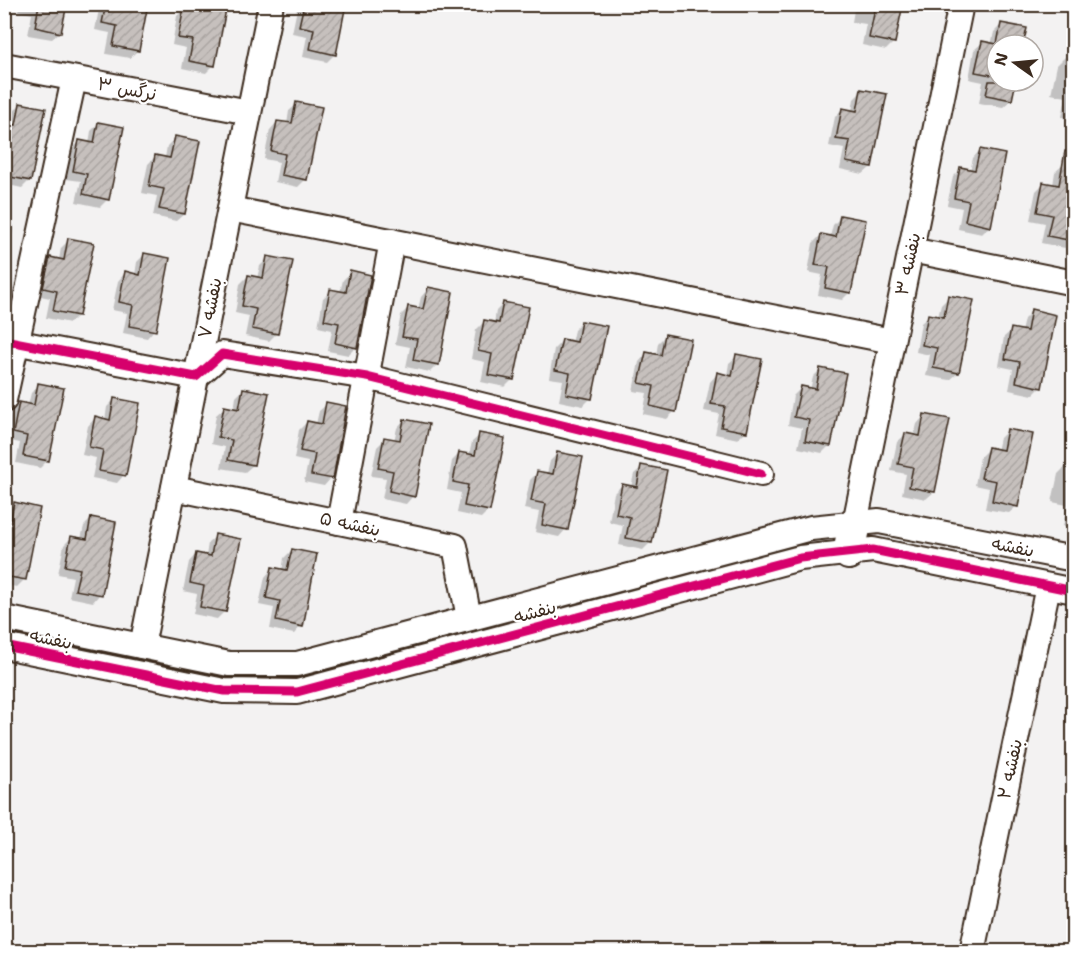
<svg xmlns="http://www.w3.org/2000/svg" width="1078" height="956" font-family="'Shantell Sans','Playpen Sans Arabic',sans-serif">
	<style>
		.shadow { fill: #0003 }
		.building { fill: url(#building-hatch); stroke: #3b2a1e; stroke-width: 1.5 }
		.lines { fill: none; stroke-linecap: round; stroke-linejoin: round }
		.minor-casing { stroke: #3b2a1e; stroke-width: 28 }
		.major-casing { stroke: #3b2a1e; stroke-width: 36 }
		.minor { stroke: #fff; stroke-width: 24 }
		.major { stroke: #fff; stroke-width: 32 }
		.cycleway-casing { stroke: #fff; stroke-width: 13 }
		.cycleway { stroke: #d6006c; stroke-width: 9 }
		.labels { text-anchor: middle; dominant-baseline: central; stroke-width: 4.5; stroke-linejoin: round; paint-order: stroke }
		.street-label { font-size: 18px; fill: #3b2a1e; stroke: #fff }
	</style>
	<defs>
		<pattern id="building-hatch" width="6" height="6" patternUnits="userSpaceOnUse" patternTransform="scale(1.5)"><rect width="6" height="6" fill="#c6c0bd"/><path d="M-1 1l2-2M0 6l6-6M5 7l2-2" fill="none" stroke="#aba5a2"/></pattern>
	</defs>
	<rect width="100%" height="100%" fill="#f3f2f2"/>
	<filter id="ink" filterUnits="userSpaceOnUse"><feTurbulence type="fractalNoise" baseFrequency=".0167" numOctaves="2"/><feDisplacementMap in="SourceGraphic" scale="12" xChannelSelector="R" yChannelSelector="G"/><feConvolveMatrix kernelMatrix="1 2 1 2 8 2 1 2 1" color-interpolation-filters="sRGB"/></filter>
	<g filter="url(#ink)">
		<!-- shadow -->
		<g class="shadow">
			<polygon points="19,4 65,4 60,32 52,39 28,35 32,14 18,11"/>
			<polygon points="100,4 147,4 137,51 130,58 106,54 110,33 95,30"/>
			<polygon points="195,4 226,4 214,65 206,73 182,68 186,48 172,45 177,16 185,8 194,10"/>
			<polygon points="298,4 344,4 335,54 327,62 303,57 307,36 292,33"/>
			<polygon points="855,4 902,4 894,42 886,50 862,45 866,24 852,22"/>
			<polygon points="1002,24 1022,45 997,45 997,81 1015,81 1011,100 1003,107 979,103 983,82 969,79 974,50 982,43 991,45 994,32"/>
			<polygon points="1065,57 1074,59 1074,119 1062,117 1066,97 1051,94 1057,65"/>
			<polygon points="862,91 871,167 863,174 840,169 844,149 829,146 835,117 842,109 852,111 854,99"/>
			<polygon points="21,104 30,180 22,188 4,184 4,124 11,125 13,112"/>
			<polygon points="297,104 306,179 298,187 275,182 279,162 264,159 270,130 277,122 287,124 289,111"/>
			<polygon points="99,123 108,199 100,207 76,202 81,181 66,179 72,150 79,142 89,144 91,131"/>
			<polygon points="175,138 184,214 176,221 153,216 157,196 142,193 148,164 155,157 165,158 167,146"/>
			<polygon points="980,150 990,226 982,234 958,229 962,208 947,205 953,177 961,169 970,171 973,158"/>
			<polygon points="1063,165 1073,240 1065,248 1041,243 1045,223 1030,220 1036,191 1044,183 1053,185 1055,172"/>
			<polygon points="841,217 850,292 842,300 818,295 822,275 808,272 813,243 821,235 830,237 833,225"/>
			<polygon points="4,224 14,225 4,275"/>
			<polygon points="69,240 78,315 70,323 46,318 50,298 36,295 43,266 50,259 59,260 61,248"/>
			<polygon points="145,254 154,330 147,338 123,333 127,313 112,310 118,281 125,273 135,275 137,262"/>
			<polygon points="268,258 277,333 269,341 245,336 249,316 235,313 240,284 248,276 257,278 260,266"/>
			<polygon points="351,272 356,347 348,355 328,351 332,330 318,327 323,298 331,291 340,292 343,280"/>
			<polygon points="428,289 438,364 430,372 406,367 410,347 395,344 401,315 409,307 418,309 421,297"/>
			<polygon points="949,297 958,373 950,380 926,376 930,355 916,352 921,323 929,316 938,317 941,305"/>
			<polygon points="504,303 513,379 505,387 481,382 485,362 471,359 476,330 484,322 494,324 496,311"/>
			<polygon points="1032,311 1041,387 1033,395 1009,390 1013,369 999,366 1004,337 1012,330 1021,332 1024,319"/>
			<polygon points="582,322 591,398 583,406 559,401 563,380 549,378 554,349 562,341 571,343 574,330"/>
			<polygon points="666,335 675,411 667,419 643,414 647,393 633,391 639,362 646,354 656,356 658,343"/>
			<polygon points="737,356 746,431 738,439 715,434 719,414 704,411 710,382 717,374 727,376 729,363"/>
			<polygon points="821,369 830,445 822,453 798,448 802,428 788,425 793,396 801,388 810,390 813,377"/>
			<polygon points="39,385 48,460 40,468 16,463 20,443 6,440 11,411 19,404 28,405 31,393"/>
			<polygon points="244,389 253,465 245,472 221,468 225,447 211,444 216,415 224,408 234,410 236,397"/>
			<polygon points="115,399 124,475 117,483 92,478 96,458 82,455 88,426 95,418 105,420 107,407"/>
			<polygon points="327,404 331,478 324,486 304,482 308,462 294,459 299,430 307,422 316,424 319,411"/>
			<polygon points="924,416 934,492 926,499 902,494 906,474 891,471 897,442 905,435 914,436 917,424"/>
			<polygon points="404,420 413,496 406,504 382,499 386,478 371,476 377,447 385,439 394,441 397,428"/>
			<polygon points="1008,430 1017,506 1009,513 985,509 989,488 975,485 980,457 988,449 997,451 1000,438"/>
			<polygon points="480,435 489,510 481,518 457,513 461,493 447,490 452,461 460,453 469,455 472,442"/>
			<polygon points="557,454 566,529 559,537 535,532 539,512 524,509 530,480 538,472 547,474 550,461"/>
			<polygon points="1066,466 1074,467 1074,528 1063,526 1067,505 1052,502 1058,474"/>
			<polygon points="642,467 651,542 643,550 619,545 623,525 609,522 614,493 622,485 631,487 634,474"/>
			<polygon points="15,504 24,580 17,587 4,585 4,525 7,512"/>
			<polygon points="91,519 100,594 93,602 69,597 73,577 58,574 64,545 72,537 81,539 84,526"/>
			<polygon points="216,536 225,611 217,619 193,614 197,594 183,591 189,562 196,554 206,556 208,543"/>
			<polygon points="292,550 301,626 294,634 270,629 274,608 259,605 265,577 272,569 282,571 284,558"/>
		</g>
		<!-- building -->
		<g class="building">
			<polygon points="39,4 67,4 61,33 35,27"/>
			<polygon points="106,4 148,4 139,51 113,46 117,26 102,23"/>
			<polygon points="201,4 227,4 215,66 189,61 193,40 178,38 184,7 200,10"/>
			<polygon points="304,4 346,4 336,55 310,49 314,29 299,26"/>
			<polygon points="876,4 903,4 895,43 869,38"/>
			<polygon points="1001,23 1027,28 1023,45 997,45 997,76 975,72 982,41 997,44"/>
			<polygon points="989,81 1016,81 1012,100 986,95"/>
			<polygon points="861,89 887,94 872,167 846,162 850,141 836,139 842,108 857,111"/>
			<polygon points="296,102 322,107 307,180 281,175 285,154 271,151 277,121 292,123"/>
			<polygon points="20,103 46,108 31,181 5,176 9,155 4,154 4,122 16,125"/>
			<polygon points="98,122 124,127 109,200 83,194 87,174 73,171 79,140 94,143"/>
			<polygon points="175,136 200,141 185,214 159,209 164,189 149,186 155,155 170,158"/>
			<polygon points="980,149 1005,154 991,227 965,221 969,201 954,198 960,167 975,170"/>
			<polygon points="1065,151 1074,152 1074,241 1047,236 1052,215 1037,212 1043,182 1059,185"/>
			<polygon points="840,215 866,220 851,293 825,288 829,267 815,265 821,234 836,237"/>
			<polygon points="68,238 94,243 79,316 53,311 57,291 43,288 50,257 64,260"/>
			<polygon points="144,253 170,258 156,331 129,326 133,305 119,302 125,271 140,275"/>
			<polygon points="267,256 293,261 278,334 252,329 256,309 242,306 248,275 263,278"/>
			<polygon points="350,270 371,275 357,348 335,343 339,323 324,320 330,289 346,292"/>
			<polygon points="428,287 453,292 439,365 413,360 417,339 402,337 408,306 423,309"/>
			<polygon points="948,295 974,300 959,373 933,368 937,348 922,345 928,314 944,317"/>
			<polygon points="503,302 529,307 514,380 488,375 492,354 478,351 484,320 499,323"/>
			<polygon points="1031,309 1056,315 1042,388 1016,382 1020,362 1005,359 1011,328 1027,331"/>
			<polygon points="581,321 607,326 592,399 566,394 570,373 555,370 562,339 577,342"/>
			<polygon points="665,334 691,339 676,412 650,406 654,386 639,383 646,352 661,355"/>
			<polygon points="736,354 762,359 747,432 721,427 725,406 711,404 717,372 732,376"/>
			<polygon points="820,368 846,373 831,446 805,441 809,420 794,417 801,386 816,389"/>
			<polygon points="38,383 64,388 49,461 23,456 27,436 13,433 19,402 34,405"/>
			<polygon points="243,388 269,393 254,465 228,460 232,440 218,437 224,406 239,409"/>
			<polygon points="114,398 140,403 126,476 99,471 103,450 89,447 95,416 110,420"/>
			<polygon points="326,402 346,406 333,479 311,475 315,454 300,451 307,421 322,424"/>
			<polygon points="924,414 950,419 935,492 909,487 913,467 898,464 905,433 920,436"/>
			<polygon points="404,419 429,424 415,497 389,491 393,471 378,468 384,437 400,440"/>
			<polygon points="1007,429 1033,434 1018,507 992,501 996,481 981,478 988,447 1003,450"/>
			<polygon points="479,433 505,438 490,511 464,506 468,485 453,482 459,452 475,455"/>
			<polygon points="557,452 583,457 568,530 542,525 546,504 531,501 537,471 553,474"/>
			<polygon points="641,465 667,470 652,543 626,538 630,517 616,514 622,484 637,487"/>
			<polygon points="14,502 40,508 26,580 4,576 4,523 10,524"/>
			<polygon points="91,517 116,522 102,595 75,590 80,569 65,566 71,536 87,539"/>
			<polygon points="215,534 241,539 226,612 200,607 204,586 190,583 196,553 211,556"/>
			<polygon points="292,549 317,554 303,627 276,621 280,601 266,598 272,567 287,570"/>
		</g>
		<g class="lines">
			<!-- minor casing -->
			<g class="minor-casing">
				<g id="minor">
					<polyline points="4,65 249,112"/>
					<polyline points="230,209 892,341"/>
					<polyline points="911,250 1074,283"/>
					<polyline points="4,340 196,377 222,354 367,377 761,474"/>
					<polyline points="4,400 74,79"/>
					<polyline points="174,488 455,546 469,618"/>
					<polyline points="339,522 392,241"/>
					<polyline points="855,523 961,4"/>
					<polyline points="4,618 229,664 297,664 811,528 879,521 1074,559"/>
					<polyline points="4,646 224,691 297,692 800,558 873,550 1074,591"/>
					<polyline points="142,646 271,4"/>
					<polyline points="972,952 1048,586"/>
				</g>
			</g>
			<!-- major casing -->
			<g class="major-casing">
				<polyline id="major" points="849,553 855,523"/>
			</g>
			<!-- minor -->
			<use href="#minor" class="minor"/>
			<!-- major -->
			<use href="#major" class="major"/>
			<!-- cycleway casing -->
			<g class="cycleway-casing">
				<g id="cycleway">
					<polyline points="4,340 196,377 222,354 367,377 761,474"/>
					<polyline points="4,646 224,691 297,692 800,558 873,550 1074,591"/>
				</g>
			</g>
			<!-- cycleway -->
			<use href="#cycleway" class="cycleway"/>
		</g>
	</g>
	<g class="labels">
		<!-- street labels -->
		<g class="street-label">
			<text transform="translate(127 89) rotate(11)">نرگس ۳</text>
			<text transform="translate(908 264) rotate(-78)">بنفشه ۳</text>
			<text transform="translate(210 308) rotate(-79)">بنفشه ۷</text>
			<text transform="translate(350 524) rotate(12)">بنفشه ۵</text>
			<text transform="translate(1013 547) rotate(11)">بنفشه</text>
			<text transform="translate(535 612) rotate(-15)">بنفشه</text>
			<text transform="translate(51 639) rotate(12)">بنفشه</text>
			<text transform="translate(1010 769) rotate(-78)">بنفشه ۲</text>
		</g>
	</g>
	<!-- margin -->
	<rect width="1078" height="956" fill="none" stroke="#fff" stroke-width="24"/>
	<rect x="12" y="12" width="1054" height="932" fill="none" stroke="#3b2a1e" stroke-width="2" filter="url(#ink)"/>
	<!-- north arrow -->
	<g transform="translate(1015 63) rotate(285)"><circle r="28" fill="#ffffff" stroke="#b1aaa5" stroke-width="1.5"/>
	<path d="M0-4.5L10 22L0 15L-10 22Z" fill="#3b2a1e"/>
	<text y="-9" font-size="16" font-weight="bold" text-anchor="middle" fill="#3b2a1e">N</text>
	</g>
</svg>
